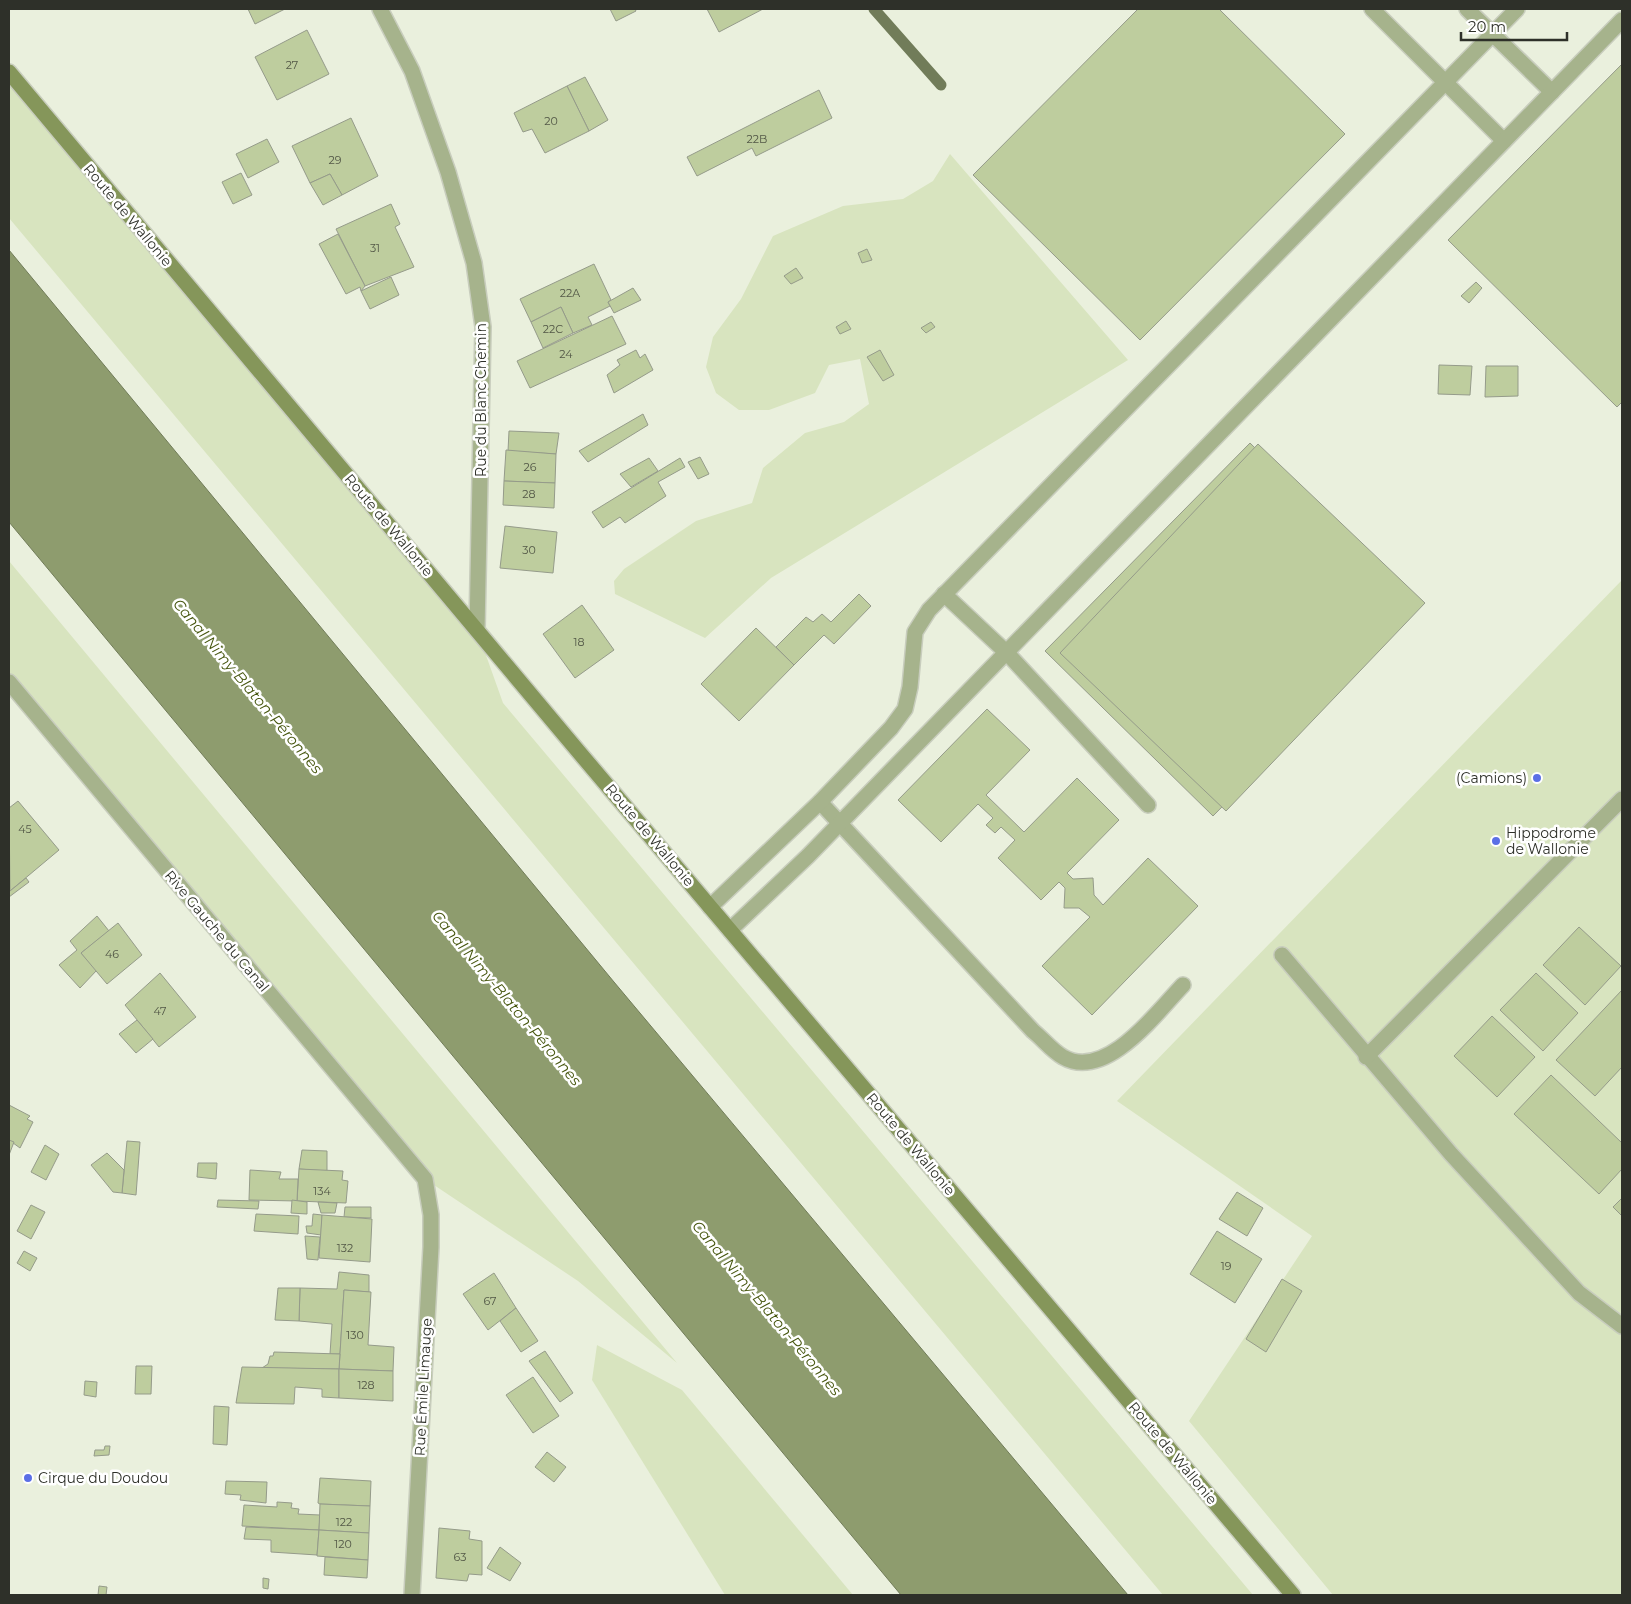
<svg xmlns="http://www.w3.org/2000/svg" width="1631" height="1604" font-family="Montserrat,sans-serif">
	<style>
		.green { fill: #d8e4bf }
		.water { fill: #8e9c6e; stroke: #717c59 }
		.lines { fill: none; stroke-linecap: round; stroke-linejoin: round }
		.stream { stroke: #717c59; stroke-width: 11 }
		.building { fill: #becd9e; stroke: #959b8a }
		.lane-casing { stroke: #c8cdbd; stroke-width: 18 }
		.street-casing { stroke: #c8cdbd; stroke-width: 18 }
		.secondary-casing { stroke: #c8cdbd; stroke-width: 18 }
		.lane { stroke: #a6b38c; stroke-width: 15 }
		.street { stroke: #a6b38c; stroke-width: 15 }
		.secondary { stroke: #85965a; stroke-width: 15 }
		.poi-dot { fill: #5b6fe6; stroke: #fff; stroke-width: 2 }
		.labels { text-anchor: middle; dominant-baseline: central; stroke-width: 5; stroke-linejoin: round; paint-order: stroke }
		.number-label { font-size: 11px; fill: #525746 }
		.street-label { font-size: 14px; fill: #2e3029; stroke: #fff }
		.poi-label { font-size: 14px; fill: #2e3029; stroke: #fff; text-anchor: start }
		.water-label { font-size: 15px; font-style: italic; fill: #46560e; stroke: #fff }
	</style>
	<rect width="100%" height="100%" fill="#eaf0dd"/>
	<!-- green -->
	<g class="green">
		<polygon points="9,72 477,630 503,703 1253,1595 1163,1595 9,218"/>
		<polygon points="950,154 1128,360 771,578 705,638 615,594 614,581 624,569 696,521 752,503 763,468 805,433 844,422 869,404 860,359 829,365 815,393 769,410 739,410 716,393 706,367 713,337 741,299 773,236 843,206 903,199 933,181"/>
		<polygon points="9,561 677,1363 578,1281 425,1179 9,682"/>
		<polygon points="1622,580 1622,1595 1333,1595 1189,1421 1312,1236 1117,1101"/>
		<polygon points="597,1345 682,1390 853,1595 725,1595 592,1380"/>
	</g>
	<!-- water -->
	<polygon class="water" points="9,250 614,982 1128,1595 901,1595 9,522"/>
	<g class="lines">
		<!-- stream -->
		<polyline class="stream" points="874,9 941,85"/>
	</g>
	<!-- building -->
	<g class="building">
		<polygon points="248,9 285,9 255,24"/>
		<polygon points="610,9 635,9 636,11 616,21"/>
		<polygon points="707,9 763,9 719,32"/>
		<polygon points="1138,9 1219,9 1345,134 1140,340 973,175"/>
		<polygon points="307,30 329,74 277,100 255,57"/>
		<polygon points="1622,64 1622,402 1617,407 1448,240"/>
		<polygon points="585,77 608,120 589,131 567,86"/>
		<polygon points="567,86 589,131 545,153 532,129 523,132 514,113"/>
		<polygon points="819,90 832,118 756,156 752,148 697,176 687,157"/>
		<polygon points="351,118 378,176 342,195 330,174 310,183 292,146"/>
		<polygon points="267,139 279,162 248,178 236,154"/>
		<polygon points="241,173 252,195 233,204 222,182"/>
		<polygon points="330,174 342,195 323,205 310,183"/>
		<polygon points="391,204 400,224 395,227 414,267 365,286 336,229"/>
		<polygon points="338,234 365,286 361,291 360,287 346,294 319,244"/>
		<polygon points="867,249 872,260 862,263 858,253"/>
		<polygon points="594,264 611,300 608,302 610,306 588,317 592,325 573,333 561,307 531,322 520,299"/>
		<polygon points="796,268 803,278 791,284 784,276"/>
		<polygon points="391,277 399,295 370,309 361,291"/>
		<polygon points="1476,282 1482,288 1469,303 1461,296"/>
		<polygon points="633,288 641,300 614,313 608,302"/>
		<polygon points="561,307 573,333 543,348 531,322"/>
		<polygon points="612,316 626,344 530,388 517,361"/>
		<polygon points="846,321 851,329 840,334 836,327"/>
		<polygon points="931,322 935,327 926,333 921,328"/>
		<polygon points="636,350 640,358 645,354 653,370 614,393 607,375 620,365 617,360"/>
		<polygon points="880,350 894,375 883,381 867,357"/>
		<polygon points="1439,365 1472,366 1470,395 1438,394"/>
		<polygon points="1486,366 1518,366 1518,396 1485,397"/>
		<polygon points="643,414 648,425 588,462 579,451"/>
		<polygon points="509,431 559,433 556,454 508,451"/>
		<polygon points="1250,443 1418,608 1213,816 1045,651"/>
		<polygon points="1258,444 1425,603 1226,811 1060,653"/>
		<polygon points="506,450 556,454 555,483 504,481"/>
		<polygon points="700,457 709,474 698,479 688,462"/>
		<polygon points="649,458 658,471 631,487 620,474"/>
		<polygon points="680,458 685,467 658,482 666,496 625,523 620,517 603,528 592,512"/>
		<polygon points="504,481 555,483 554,508 503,505"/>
		<polygon points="505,526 557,532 553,573 500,568"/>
		<polygon points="859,594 871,606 834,644 824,635 794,665 776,647 806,617 813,622 822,614 831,622"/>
		<polygon points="582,605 614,650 575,678 543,634"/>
		<polygon points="756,628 794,665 739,721 701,684"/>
		<polygon points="987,709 1030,750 986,795 1024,832 1077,778 1119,820 1067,873 1073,879 1093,878 1094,895 1103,905 1148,858 1198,906 1092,1015 1042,966 1090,917 1079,908 1064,908 1065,888 1059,882 1041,900 998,858 1015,840 1001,827 995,833 986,825 993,818 978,804 941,842 898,800"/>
		<polygon points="18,801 59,850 10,891 9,808"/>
		<polygon points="26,878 29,882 9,897 9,890 10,891"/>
		<polygon points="97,916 109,931 81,953 97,970 80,988 59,965 77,950 70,941"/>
		<polygon points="118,923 142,955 107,984 81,953"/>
		<polygon points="1579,927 1621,966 1585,1005 1543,965"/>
		<polygon points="160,973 196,1017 159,1047 125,1005"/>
		<polygon points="1536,973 1578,1013 1543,1051 1500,1010"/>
		<polygon points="1622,990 1622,1067 1595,1096 1556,1060"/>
		<polygon points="1492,1016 1535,1057 1497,1097 1454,1056"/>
		<polygon points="137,1020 153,1039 136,1053 119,1034"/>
		<polygon points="1551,1075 1622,1143 1622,1169 1599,1194 1514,1114"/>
		<polygon points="9,1105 30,1116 27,1119 33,1122 20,1148 9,1140"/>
		<polygon points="9,1140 14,1142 9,1155"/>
		<polygon points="127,1141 140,1142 136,1195 122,1193"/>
		<polygon points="45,1145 59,1154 46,1180 31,1172"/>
		<polygon points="302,1150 327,1151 327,1171 299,1169"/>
		<polygon points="107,1153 124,1170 122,1193 113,1192 91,1165"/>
		<polygon points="198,1163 217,1163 216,1179 197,1177"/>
		<polygon points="299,1169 343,1171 342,1180 348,1181 346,1203 297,1201"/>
		<polygon points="250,1170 281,1172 279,1179 298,1179 297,1201 249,1200"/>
		<polygon points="1237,1192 1263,1208 1247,1236 1219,1219"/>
		<polygon points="1622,1198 1622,1216 1613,1207"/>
		<polygon points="218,1200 259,1201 258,1209 217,1207"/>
		<polygon points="292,1200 307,1202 307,1214 291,1213"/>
		<polygon points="318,1202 337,1203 335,1213 321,1213"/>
		<polygon points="31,1205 45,1212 31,1239 17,1231"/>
		<polygon points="345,1207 371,1207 371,1218 344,1217"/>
		<polygon points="256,1214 299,1216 298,1234 254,1231"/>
		<polygon points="313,1214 322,1215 321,1235 307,1233 306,1226 312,1226"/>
		<polygon points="322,1215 372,1219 370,1262 319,1258"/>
		<polygon points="1217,1231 1262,1259 1235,1303 1190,1274"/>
		<polygon points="305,1236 320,1237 318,1260 307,1259"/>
		<polygon points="24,1251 37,1258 30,1271 17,1263"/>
		<polygon points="339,1272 369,1275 369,1292 344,1290 340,1354 330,1354 332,1324 299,1321 300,1288 337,1289"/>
		<polygon points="494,1273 516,1308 488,1330 463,1294"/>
		<polygon points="1282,1279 1302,1291 1266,1352 1246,1339"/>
		<polygon points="278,1288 300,1288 299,1321 275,1320"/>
		<polygon points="344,1290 371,1292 368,1345 394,1347 393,1371 339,1369"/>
		<polygon points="516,1308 538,1341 521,1352 500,1321"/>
		<polygon points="545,1351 573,1393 560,1402 529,1361"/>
		<polygon points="274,1352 340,1354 339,1369 262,1368 268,1364 270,1356 273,1356"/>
		<polygon points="136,1366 152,1366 151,1394 135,1394"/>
		<polygon points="242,1367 339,1369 339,1398 322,1397 322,1389 295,1387 294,1404 236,1403"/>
		<polygon points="339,1369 393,1371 393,1401 339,1398"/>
		<polygon points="533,1377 559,1416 533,1433 506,1395"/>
		<polygon points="85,1381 97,1382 96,1397 84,1395"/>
		<polygon points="214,1406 229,1407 227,1445 213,1444"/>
		<polygon points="105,1446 110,1446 109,1455 94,1456 95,1450 104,1450"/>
		<polygon points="547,1452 566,1467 554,1482 535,1467"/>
		<polygon points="320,1478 371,1481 370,1506 320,1504 318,1503"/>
		<polygon points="226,1481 267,1482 266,1503 240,1500 241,1495 225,1494"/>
		<polygon points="277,1502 292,1503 291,1508 299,1509 298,1514 320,1515 319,1530 242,1526 244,1505 277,1507"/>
		<polygon points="320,1504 370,1506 369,1533 319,1530"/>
		<polygon points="246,1527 319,1530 317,1555 271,1552 271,1540 244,1539"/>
		<polygon points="439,1528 470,1531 469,1539 482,1541 482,1575 469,1574 467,1581 436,1578"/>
		<polygon points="319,1530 369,1533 368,1560 317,1556"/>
		<polygon points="500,1547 521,1563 510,1581 487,1568"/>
		<polygon points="325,1557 368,1560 367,1578 324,1575"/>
		<polygon points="263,1578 269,1579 268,1589 263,1588"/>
		<polygon points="99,1586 107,1587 106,1595 98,1595"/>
	</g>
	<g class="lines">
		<!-- lane casing -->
		<g class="lane-casing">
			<g id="lane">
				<polyline points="1372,9 1504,141"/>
				<polyline points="1467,9 1552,92"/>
				<polyline points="944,594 1007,653 1148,805"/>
				<path d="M820,802L1033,1031C1043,1039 1052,1051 1063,1057C1106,1082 1157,1012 1183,985"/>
				<polyline points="710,907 820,802 891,728 905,709 910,687 915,632 929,610 1517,9"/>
				<polyline points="730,930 808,856 1622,20"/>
				<polyline points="1282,955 1451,1154 1579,1293 1622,1326"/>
				<polyline points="1366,1057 1622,799"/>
			</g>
		</g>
		<!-- street casing -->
		<g class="street-casing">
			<g id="street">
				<polyline points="380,9 412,71 448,172 474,263 483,327 477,630"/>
				<polyline points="9,682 425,1179 431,1215 431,1247 412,1595"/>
			</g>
		</g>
		<!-- secondary casing -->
		<g class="secondary-casing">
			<polyline id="secondary" points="9,72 578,751 1293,1595"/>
		</g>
		<!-- lane -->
		<use href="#lane" class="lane"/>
		<!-- street -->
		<use href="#street" class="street"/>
		<!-- secondary -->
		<use href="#secondary" class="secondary"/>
	</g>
	<!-- markers -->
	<g class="poi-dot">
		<circle cx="1537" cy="778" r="5"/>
		<circle cx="1496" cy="841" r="5"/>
		<circle cx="28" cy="1478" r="5"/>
	</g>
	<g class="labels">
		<!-- number labels -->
		<g class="number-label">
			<text x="292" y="65">27</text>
			<text x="551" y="121">20</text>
			<text x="757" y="139">22B</text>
			<text x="335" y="160">29</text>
			<text x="375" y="248">31</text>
			<text x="570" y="293">22A</text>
			<text x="553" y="329">22C</text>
			<text x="566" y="354">24</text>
			<text x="530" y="467">26</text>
			<text x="529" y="494">28</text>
			<text x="529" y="550">30</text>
			<text x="579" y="642">18</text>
			<text x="25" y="829">45</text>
			<text x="112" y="954">46</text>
			<text x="160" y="1011">47</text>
			<text x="322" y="1191">134</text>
			<text x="345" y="1248">132</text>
			<text x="1226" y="1266">19</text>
			<text x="490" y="1301">67</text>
			<text x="355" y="1335">130</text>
			<text x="366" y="1385">128</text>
			<text x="344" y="1522">122</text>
			<text x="343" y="1544">120</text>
			<text x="460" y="1557">63</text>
		</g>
		<!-- street labels -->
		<g class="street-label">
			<text transform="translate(128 215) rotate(50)">Route de Wallonie</text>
			<text transform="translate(481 400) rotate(-90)">Rue du Blanc Chemin</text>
			<text transform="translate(389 525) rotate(50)">Route de Wallonie</text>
			<text transform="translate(650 835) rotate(50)">Route de Wallonie</text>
			<text transform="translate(217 931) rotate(50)">Rive Gauche du Canal</text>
			<text transform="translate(911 1144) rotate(50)">Route de Wallonie</text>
			<text transform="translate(423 1387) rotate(-87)">Rue Émile Limauge</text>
			<text transform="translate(1173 1453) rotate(50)">Route de Wallonie</text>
		</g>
		<!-- poi labels -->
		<g class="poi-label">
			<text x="1527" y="778" text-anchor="end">(Camions)</text>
			<text x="1506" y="833">Hippodrome<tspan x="1506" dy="16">de Wallonie</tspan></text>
			<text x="38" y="1478">Cirque du Doudou</text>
		</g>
		<!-- water labels -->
		<g class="water-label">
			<text transform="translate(248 686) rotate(50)">Canal Nimy-Blaton-Péronnes</text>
			<text transform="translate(507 998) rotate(50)">Canal Nimy-Blaton-Péronnes</text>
			<text transform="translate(767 1308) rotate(50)">Canal Nimy-Blaton-Péronnes</text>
		</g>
	</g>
	<!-- border -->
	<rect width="1631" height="1604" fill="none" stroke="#2e3029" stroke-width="20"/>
	<!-- scale -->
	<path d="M1461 32v8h106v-8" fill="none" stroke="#2e3029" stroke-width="2.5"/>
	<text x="1468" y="32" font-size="15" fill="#2e3029" stroke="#ffffff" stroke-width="4" paint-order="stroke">20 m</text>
</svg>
